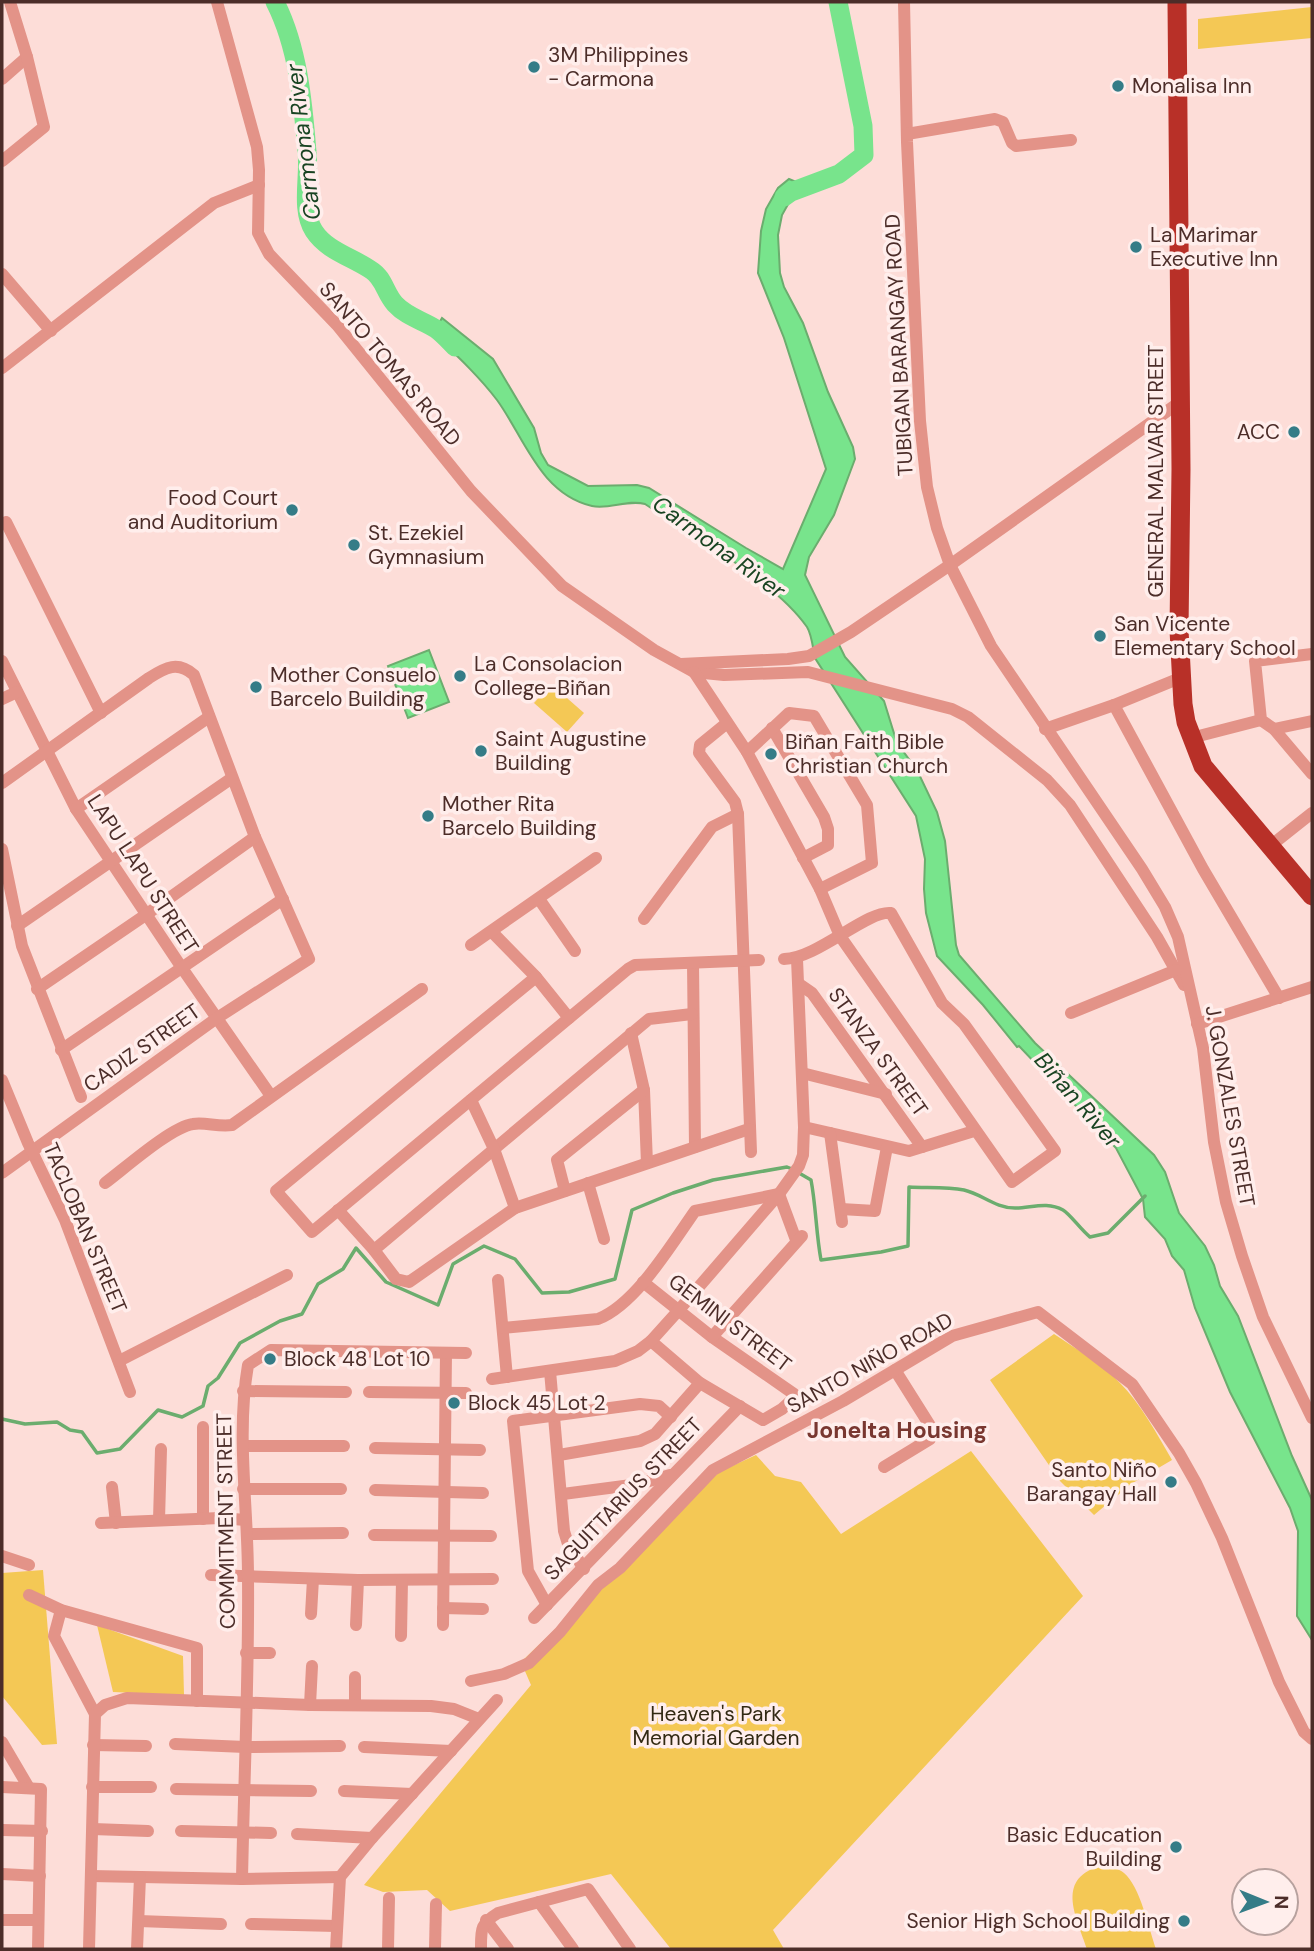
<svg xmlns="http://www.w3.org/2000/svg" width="1314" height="1951" font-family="'DM Sans',sans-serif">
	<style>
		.green { fill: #f4c855 }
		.water { fill: #78e48c; stroke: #6bad6e; stroke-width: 2 }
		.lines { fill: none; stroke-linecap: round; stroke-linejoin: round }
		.stream { stroke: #6bad6e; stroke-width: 3.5 }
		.river { stroke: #78e48c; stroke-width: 19 }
		.minor { stroke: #e39388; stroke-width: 12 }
		.highway { stroke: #b83028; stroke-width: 19 }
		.poi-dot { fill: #357c87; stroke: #ffeeec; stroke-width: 2.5 }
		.labels { text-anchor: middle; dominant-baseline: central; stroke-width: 7; stroke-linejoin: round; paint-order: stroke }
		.poi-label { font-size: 21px; fill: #4c2d29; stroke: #ffeeec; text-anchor: start }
		.street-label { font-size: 21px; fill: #4c2d29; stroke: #ffeeec }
		.park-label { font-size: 21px; fill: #322913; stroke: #ffeeec }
		.water-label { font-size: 23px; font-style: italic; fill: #194422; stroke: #ffeeec }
		.neighbourhood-label { font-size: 23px; font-weight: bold; fill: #793730; stroke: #ffeeec }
	</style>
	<rect width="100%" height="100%" fill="#fdddd8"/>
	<!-- green -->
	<g class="green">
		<polygon points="1312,7 1312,38 1198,49 1198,19"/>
		<polygon points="551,684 584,713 567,732 534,703"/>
		<path d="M1054,1334C1076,1349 1101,1363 1120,1383C1141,1404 1157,1434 1172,1460L1131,1484L1094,1515L1060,1481L990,1380Z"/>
		<polygon points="971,1451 1083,1596 773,1930 784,1949 671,1949 611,1874 450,1911 427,1890 383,1892 364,1885 531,1685 521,1662 719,1472 756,1455 775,1476 801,1482 841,1534"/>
		<polygon points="43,1570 57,1744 42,1745 2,1696 2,1573"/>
		<polygon points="97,1625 183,1656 184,1695 113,1692"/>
		<path d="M1104,1865C1111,1867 1118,1868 1124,1873C1140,1886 1149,1929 1156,1949H1087C1076,1916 1054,1877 1104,1865Z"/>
	</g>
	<!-- water -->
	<g class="water">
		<path d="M789,179L806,186L791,199L782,215L778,235L780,273L784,287L803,323L828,392L853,447L855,459L834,515L809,557L805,575L845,657L884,701L897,743L917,770L937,812L945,841L956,945L959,955L1035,1043L1154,1155L1165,1172L1179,1213L1205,1246L1214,1265L1220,1286L1238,1316L1292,1456L1312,1500V1640L1297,1616L1298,1531L1290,1508L1230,1392L1195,1308L1184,1270L1172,1256L1165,1239L1145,1217L1143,1199L1116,1148L1019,1046L1017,1047L983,1005L937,956L926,913L924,889L925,859L916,816L815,658C813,649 812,635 807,627C775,581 693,536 645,504C628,499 609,510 592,506C540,494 524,437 497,400C478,375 455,354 433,333L442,318L493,359L534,428L541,453L548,465L588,486L637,485L649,488L746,548L783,569L826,469L784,338L758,273L761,231L766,209L778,188Z"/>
		<polygon points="429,650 449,702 408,718 388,666"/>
	</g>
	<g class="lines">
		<!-- stream -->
		<g class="stream">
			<path d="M799,1173L811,1180C816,1206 816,1233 821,1260L881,1252L908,1246L909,1187C927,1188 947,1187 964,1190C982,1194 995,1208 1015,1208C1031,1208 1047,1201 1063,1210C1070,1214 1081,1230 1090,1237L1108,1233L1145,1196"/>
			<polyline points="2,1419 25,1424 57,1422 70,1430 82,1432 97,1453 120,1449 158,1410 182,1417 203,1406 208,1386 218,1378 240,1343 280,1321 302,1314 318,1284 343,1269 356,1248 386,1282 438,1305 453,1264 484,1246 515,1259 542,1293 569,1292 615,1279 632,1210 673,1193 713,1180 787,1167 792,1169"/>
		</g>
		<!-- river -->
		<g class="river">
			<path d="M275,2C298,47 303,102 307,152C310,177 300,209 314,231C327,251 352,257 371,270C384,278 385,293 395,304C407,317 422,320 436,329C443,334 449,341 455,347"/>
			<polyline points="784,197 791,192 839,174 864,155 863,126 838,2"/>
		</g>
		<!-- minor -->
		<g class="minor">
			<polyline points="217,2 257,147 259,170 258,233 269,254 337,325 471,491 562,586 654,650 694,672 724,675 808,672 952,709 968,717 1047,780 1070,805 1157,937 1184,985"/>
			<polyline points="904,2 907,142 920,421 927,487 937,528 950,565 991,646 1142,869 1165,907 1178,937 1203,1048 1214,1142 1226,1202 1242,1256 1263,1317 1312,1418"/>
			<polyline points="2,79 27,57"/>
			<polyline points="907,134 995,119 1003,122 1012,143 1016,146 1071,140"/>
			<polyline points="2,161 44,127 27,57 10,2"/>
			<polyline points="2,274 51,331"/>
			<polyline points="2,368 214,203 259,185"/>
			<polyline points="6,522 101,713"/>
			<polyline points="1312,654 1255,661 1261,720 1274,729 1312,774"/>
			<polyline points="2,661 76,809 182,968 271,1096"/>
			<polyline points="681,664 788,659 809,656 851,632 950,565 1180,402"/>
			<path d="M694,672L747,752L820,889L840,936L1012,1182L1055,1151L964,1024L942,1003L891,913C867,910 817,959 784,959"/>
			<polyline points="2,699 17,692"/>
			<polyline points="1114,705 1203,869 1279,998"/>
			<polyline points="727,723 700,745 699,753 735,802 738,814 751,1152"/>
			<polyline points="772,728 824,817 828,829 828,845 803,858"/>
			<polyline points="1045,729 1114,705 1180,678"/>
			<polyline points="1274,729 1312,721"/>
			<polyline points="1191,738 1261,720"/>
			<polyline points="747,752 789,713 814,716 867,805 872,863 820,889"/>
			<path d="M2,783L149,678C166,667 178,661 194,675L255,837L309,959L217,1018L2,1173"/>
			<polyline points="76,809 209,717"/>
			<polyline points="1269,847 1312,813"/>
			<polyline points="2,849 22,946 81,1097"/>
			<polyline points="539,899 575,951"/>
			<polyline points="644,919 712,827 738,814"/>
			<polyline points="17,926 232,778"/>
			<polyline points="492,932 536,977 569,1018"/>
			<polyline points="471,945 596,858"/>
			<polyline points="693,963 695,1147"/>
			<polyline points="536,977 276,1191 312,1232 628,969 635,965 759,960"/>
			<polyline points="799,984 812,993 922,1147"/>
			<polyline points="37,989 147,914 255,837"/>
			<polyline points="1071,1013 1176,970"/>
			<polyline points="692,1014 649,1019 374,1250 396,1279 409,1282 515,1208 749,1129"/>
			<polyline points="1197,1024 1312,987"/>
			<polyline points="631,1033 644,1090 647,1163"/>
			<polyline points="61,1050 283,899"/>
			<polyline points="802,1073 886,1094"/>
			<polyline points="2,1080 28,1143 65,1220 130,1392"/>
			<polyline points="471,1100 494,1149 515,1208"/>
			<polyline points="804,1127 909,1151 974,1131"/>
			<polyline points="830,1133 842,1222"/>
			<path d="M105,1183C124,1169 171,1127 193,1124C205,1122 218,1127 232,1125L422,989"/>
			<polyline points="588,1183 604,1239"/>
			<polyline points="565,1191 557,1160 644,1090"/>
			<polyline points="779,1194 796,1240"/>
			<polyline points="841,1209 875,1211 887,1147"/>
			<polyline points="338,1210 374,1250"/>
			<polyline points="498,1280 507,1377"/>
			<polyline points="643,1282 712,1337 794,1394 794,1398 782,1409 763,1420 700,1383 651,1341"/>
			<path d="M503,1328L598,1319C636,1304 671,1245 695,1211L779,1194"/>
			<polyline points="712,1337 802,1236"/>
			<polyline points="119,1361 287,1275"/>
			<polyline points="550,1371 564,1531 568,1544 584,1569"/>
			<polyline points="492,1379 615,1361 638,1351 651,1341 678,1311 779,1194 799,1166 803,1155 804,1127 797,959"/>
			<polyline points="243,1391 346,1392"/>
			<polyline points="369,1392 466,1393"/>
			<polyline points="203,1427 203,1519"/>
			<polyline points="244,1446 344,1446"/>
			<polyline points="375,1448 480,1450"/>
			<polyline points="559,1455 640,1441 655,1434 700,1383"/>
			<polyline points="884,1467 930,1439 934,1432 895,1370"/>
			<polyline points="112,1487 116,1523"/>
			<polyline points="243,1489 341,1489"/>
			<polyline points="375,1490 483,1493"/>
			<polyline points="563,1494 639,1484 670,1475"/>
			<polyline points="159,1520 161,1449"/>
			<polyline points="101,1523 220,1518 246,1520"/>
			<polyline points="247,1534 343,1533"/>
			<polyline points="374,1535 491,1536"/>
			<polyline points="2,1556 29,1565"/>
			<polyline points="211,1575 358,1580 493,1579"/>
			<polyline points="29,1595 61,1610 197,1648 197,1701"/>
			<polyline points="547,1605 528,1571 513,1421 640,1404 659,1406 671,1417"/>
			<polyline points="443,1608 483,1609"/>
			<polyline points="61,1610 54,1636 95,1714"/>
			<polyline points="311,1614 313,1579"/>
			<polyline points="534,1618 740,1406"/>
			<polyline points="356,1625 358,1580"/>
			<polyline points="443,1625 446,1353"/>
			<polyline points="401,1636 402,1580"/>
			<polyline points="246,1653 270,1653"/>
			<polyline points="471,1681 504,1674 529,1663 560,1632 598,1585 620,1568 713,1470 843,1401 952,1336 1038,1312 1132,1384 1179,1453 1196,1483 1222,1538 1279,1682 1304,1732 1312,1739"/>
			<polyline points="355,1704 355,1677"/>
			<polyline points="310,1705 312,1666"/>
			<polyline points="2,1742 29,1788"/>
			<polyline points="175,1744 245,1747 340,1746"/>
			<polyline points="93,1745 146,1746"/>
			<polyline points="364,1747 451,1751"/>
			<polyline points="2,1787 41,1789 38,1949"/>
			<polyline points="92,1787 151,1787"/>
			<polyline points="176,1789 311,1791"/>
			<polyline points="344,1791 412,1794"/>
			<polyline points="93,1829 148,1831"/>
			<polyline points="2,1830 42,1831"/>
			<polyline points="181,1831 271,1833"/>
			<polyline points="297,1834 372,1838"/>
			<polyline points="2,1874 40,1876"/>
			<polyline points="91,1876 242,1879 340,1877"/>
			<path d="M242,1879C244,1778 249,1677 248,1577C248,1506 236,1435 248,1365L271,1350L466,1353"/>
			<polyline points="539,1902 573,1949"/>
			<polyline points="2,1920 37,1920"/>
			<polyline points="486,1920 508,1949"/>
			<polyline points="139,1921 221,1924"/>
			<polyline points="251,1924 336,1926"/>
			<polyline points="89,1949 95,1714 105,1705 127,1698 310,1705 431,1706 454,1709 479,1719"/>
			<polyline points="137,1949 140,1877"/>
			<polyline points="336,1949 340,1877 372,1838 497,1700"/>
			<polyline points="388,1949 389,1898"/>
			<polyline points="435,1949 436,1904"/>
			<path d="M481,1949C481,1929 480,1924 498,1913L588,1889L630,1949"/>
		</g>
		<!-- highway -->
		<polyline class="highway" points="1177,2 1181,469 1179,630 1183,704 1186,722 1203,766 1312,896"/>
	</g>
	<!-- markers -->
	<g class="poi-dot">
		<circle cx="534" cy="67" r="7"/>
		<circle cx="1118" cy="86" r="7"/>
		<circle cx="1136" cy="247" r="7"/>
		<circle cx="1294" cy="432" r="7"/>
		<circle cx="292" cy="510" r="7"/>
		<circle cx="354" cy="545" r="7"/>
		<circle cx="1100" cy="636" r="7"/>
		<circle cx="460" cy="676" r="7"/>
		<circle cx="256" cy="687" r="7"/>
		<circle cx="481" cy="751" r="7"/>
		<circle cx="771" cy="754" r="7"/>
		<circle cx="428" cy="816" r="7"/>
		<circle cx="270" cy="1359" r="7"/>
		<circle cx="454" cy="1403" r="7"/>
		<circle cx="1171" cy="1482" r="7"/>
		<circle cx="1176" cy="1847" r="7"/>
		<circle cx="1184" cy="1921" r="7"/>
	</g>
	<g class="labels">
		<!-- poi labels -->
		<g class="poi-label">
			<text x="548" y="55">3M Philippines<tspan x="548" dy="24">- Carmona</tspan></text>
			<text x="1132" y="86">Monalisa Inn</text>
			<text x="1150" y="235">La Marimar<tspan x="1150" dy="24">Executive Inn</tspan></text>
			<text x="1280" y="432" text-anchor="end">ACC</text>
			<text x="278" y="498" text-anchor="end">Food Court<tspan x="278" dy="24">and Auditorium</tspan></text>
			<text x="368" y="533">St. Ezekiel<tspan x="368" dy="24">Gymnasium</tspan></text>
			<text x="1114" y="624">San Vicente<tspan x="1114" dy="24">Elementary School</tspan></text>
			<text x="474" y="664">La Consolacion<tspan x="474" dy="24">College-Biñan</tspan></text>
			<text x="270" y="675">Mother Consuelo<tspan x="270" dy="24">Barcelo Building</tspan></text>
			<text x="495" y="739">Saint Augustine<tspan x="495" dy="24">Building</tspan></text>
			<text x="785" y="742">Biñan Faith Bible<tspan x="785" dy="24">Christian Church</tspan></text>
			<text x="442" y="804">Mother Rita<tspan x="442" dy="24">Barcelo Building</tspan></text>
			<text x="284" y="1359">Block 48 Lot 10</text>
			<text x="468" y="1403">Block 45 Lot 2</text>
			<text x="1157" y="1470" text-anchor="end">Santo Niño<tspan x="1157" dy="24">Barangay Hall</tspan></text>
			<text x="1162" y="1835" text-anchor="end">Basic Education<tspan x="1162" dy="24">Building</tspan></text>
			<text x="1170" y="1921" text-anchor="end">Senior High School Building</text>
		</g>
		<!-- street labels -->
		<g class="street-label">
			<text transform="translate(899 345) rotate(-93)">TUBIGAN BARANGAY ROAD</text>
			<text transform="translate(390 364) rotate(50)">SANTO TOMAS ROAD</text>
			<text transform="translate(1156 471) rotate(-90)">GENERAL MALVAR STREET</text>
			<text transform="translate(143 874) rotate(57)">LAPU LAPU STREET</text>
			<text transform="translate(142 1048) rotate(-35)">CADIZ STREET</text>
			<text transform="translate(878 1052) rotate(54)">STANZA STREET</text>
			<text transform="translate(1230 1106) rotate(80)">J. GONZALES STREET</text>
			<text transform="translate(85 1228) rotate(67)">TACLOBAN STREET</text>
			<text transform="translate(730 1323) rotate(37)">GEMINI STREET</text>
			<text transform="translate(870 1363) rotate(-29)">SANTO NIÑO ROAD</text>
			<text transform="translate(623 1499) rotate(-46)">SAGUITTARIUS STREET</text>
			<text transform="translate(226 1521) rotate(-91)">COMMITMENT STREET</text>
		</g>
		<!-- park labels -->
		<g class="park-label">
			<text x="716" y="1714">Heaven's Park<tspan x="716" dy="24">Memorial Garden</tspan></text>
		</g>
		<!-- water labels -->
		<g class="water-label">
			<text transform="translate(303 142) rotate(-97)">Carmona River</text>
			<text transform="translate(719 547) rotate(36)">Carmona River</text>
			<text transform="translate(1078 1100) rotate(49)">Biñan River</text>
		</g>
		<!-- neighbourhood labels -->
		<g class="neighbourhood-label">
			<text x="897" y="1430">Jonelta Housing</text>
		</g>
	</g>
	<!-- border -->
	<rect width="1314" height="1951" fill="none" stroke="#4c2d29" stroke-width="7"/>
	<!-- north arrow -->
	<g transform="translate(1265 1902) rotate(91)"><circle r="33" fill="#ffeeec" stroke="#b7a19e" stroke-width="2"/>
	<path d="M0-5L12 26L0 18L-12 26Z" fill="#357c87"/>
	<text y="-10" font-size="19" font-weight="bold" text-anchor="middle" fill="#4c2d29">N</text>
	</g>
</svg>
